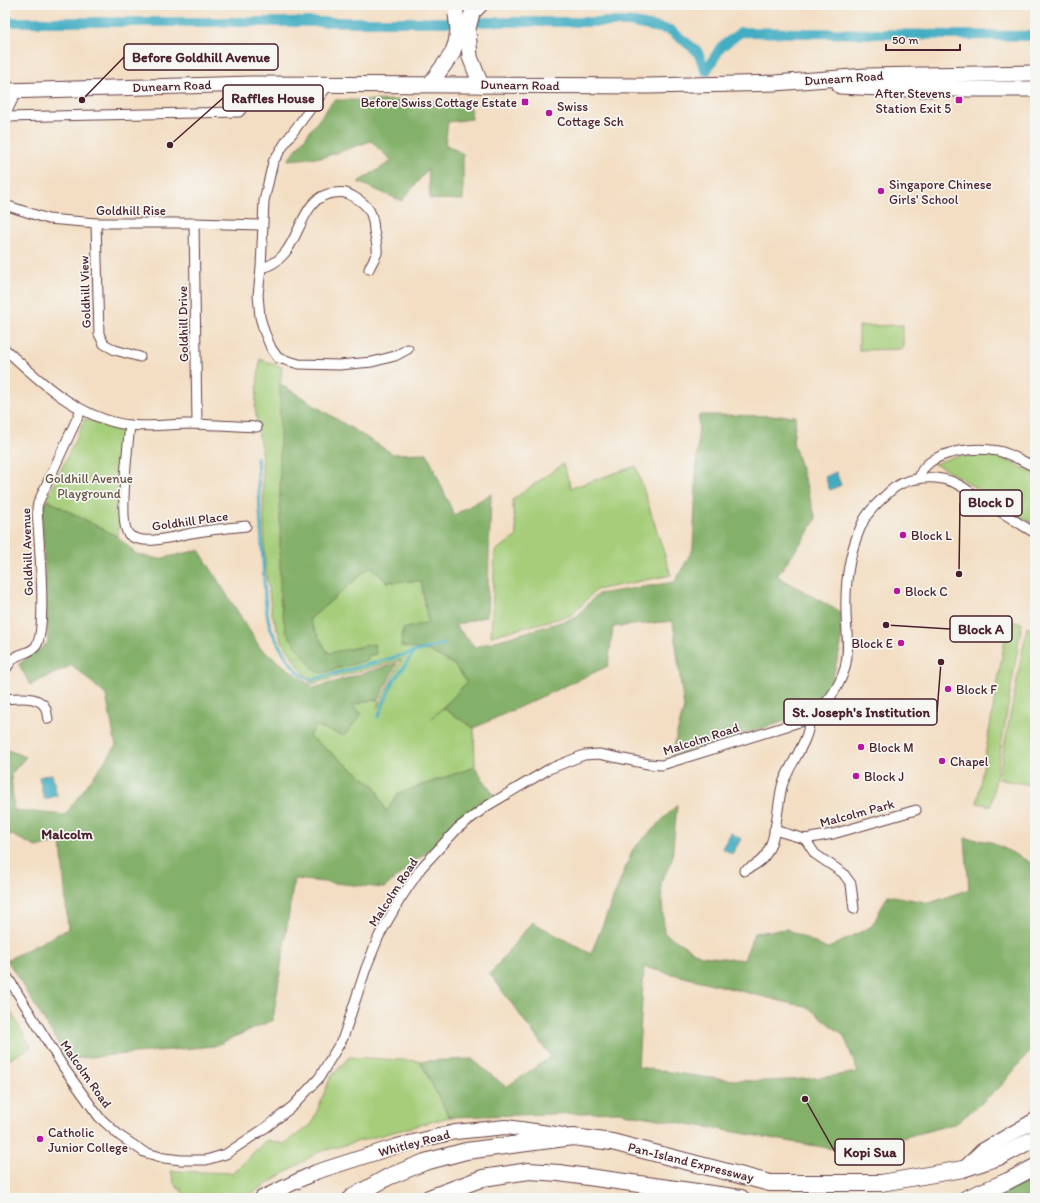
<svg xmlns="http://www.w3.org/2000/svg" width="1040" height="1203" font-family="Itim,sans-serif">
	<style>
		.green { fill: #a6ce7a; stroke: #787652 }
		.forest { fill: #84b16a; stroke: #67684a; fill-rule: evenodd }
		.water { fill: #43adc2; stroke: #466676 }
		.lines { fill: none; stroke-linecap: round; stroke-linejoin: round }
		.stream { stroke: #43adc2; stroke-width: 3 }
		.canal { stroke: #43adc2; stroke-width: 10 }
		.minor-casing { stroke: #633c42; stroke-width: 11 }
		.primary-casing { stroke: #633c42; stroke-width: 16 }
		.trunk-casing { stroke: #633c42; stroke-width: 17 }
		.motorway-casing { stroke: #633c42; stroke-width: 18 }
		.minor { stroke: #fff; stroke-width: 9 }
		.primary { stroke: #fff; stroke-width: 14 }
		.trunk { stroke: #fff; stroke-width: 15 }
		.motorway { stroke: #fff; stroke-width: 16 }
		.trunk-bridge-casing { stroke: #633c42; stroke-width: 17; stroke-linecap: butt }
		.trunk-bridge { stroke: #fff; stroke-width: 15 }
		.poi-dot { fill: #b5179e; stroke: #f6f6f2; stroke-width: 1.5 }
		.labels { text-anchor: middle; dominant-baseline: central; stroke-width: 3.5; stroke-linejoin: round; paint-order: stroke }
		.street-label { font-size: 13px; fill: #4a1f2b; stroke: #f6f6f2 }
		.poi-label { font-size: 13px; fill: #4a1f2b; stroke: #f6f6f2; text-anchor: start }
		.park-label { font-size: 13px; fill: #665443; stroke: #f6f6f2 }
		.neighbourhood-label { font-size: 14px; font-weight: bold; fill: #4a1f2b; stroke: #f6f6f2 }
		.leader { fill: none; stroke: #4a1f2b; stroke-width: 1.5 }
		.callout-dot { fill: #4a1f2b; stroke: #f6f6f2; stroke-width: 1.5 }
		.callout { fill: #f6f6f2; stroke: #4a1f2b; stroke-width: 1.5 }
		.callout-label { font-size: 14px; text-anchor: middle; font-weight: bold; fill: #4a1f2b }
	</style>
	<rect width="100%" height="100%" fill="#f6f6f2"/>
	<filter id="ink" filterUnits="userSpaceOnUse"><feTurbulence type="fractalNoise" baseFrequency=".025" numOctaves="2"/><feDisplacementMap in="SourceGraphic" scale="8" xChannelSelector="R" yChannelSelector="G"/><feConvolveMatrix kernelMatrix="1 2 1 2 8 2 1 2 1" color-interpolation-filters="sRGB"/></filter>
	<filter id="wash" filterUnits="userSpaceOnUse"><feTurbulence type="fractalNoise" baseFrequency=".012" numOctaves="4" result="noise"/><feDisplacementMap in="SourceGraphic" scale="16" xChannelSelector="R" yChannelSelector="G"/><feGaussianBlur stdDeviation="0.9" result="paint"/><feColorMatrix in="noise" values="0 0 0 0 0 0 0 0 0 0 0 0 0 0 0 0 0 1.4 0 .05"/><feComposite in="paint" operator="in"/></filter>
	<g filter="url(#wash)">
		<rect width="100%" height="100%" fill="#f3dec3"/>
		<!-- green -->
		<g class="green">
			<polygon points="903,325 903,349 859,350 859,326"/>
			<polygon points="260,359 282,367 280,384 311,403 280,464 315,671 368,660 366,656 376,654 374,644 328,654 309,620 371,566 386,582 421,580 428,623 401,646 429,651 453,664 468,682 431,719 443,708 474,728 475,767 400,793 386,812 375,786 309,736 316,726 352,705 379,699 377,708 401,660 311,684 281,640 272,614 265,565 262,457 255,408"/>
			<polygon points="85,419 122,431 118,537 47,500"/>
			<polygon points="978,455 998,456 1035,474 1035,525 947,470 934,464 953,457"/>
			<polygon points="563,464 571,488 636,466 671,575 596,590 572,615 491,636 495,551 517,536 512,500"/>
			<polygon points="1008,621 1022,623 991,806 977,803"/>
			<polygon points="1027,627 1035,629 1035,786 998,779"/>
			<polygon points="5,1002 31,1047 10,1059 5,1051"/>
			<polygon points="349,1057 420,1061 449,1117 319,1152 244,1198 188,1198 174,1183 171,1171 233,1173 266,1140 284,1144 312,1124 330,1078"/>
		</g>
		<!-- forest -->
		<g class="forest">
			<polygon points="334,100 470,101 472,119 448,122 445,144 463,154 463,200 430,199 428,169 402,201 358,182 392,161 371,141 324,157 288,160"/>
			<polygon points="280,384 393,454 427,453 454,515 491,494 487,616 455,625 475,647 575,618 598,594 675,582 693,549 699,415 796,416 793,442 807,488 816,519 803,540 777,576 840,612 841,645 830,688 820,703 805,715 671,756 684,708 673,621 613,627 608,666 474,728 443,708 467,682 453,664 429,651 401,646 403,629 428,622 421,581 386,582 371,566 309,620 328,653 374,644 376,654 367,656 368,660 322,673 315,671 286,632 280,599"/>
			<polygon points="47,500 118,537 136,554 159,559 199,550 261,649 314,688 397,663 379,699 352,705 362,714 344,736 316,726 309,736 375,786 386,812 399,793 475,767 494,795 384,888 294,879 273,1020 214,1046 68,1059 7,960 68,929 61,842 36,847 12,835 5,835 5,749 26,757 11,774 14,810 65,815 116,746 106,695 72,665 30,685 19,664 48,643 42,511"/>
			<path d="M677,805L672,860L661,882L664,933L701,956L744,960L754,933L787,929L827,949L872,926L888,895L930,903L969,889L965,838L992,842L1035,865V1045L1001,1086L957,1123L851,1152L618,1112L449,1117L420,1061L472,1059L506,1087L551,1057L490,974L532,922L591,954L633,849ZM644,967L809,1008L844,1036L858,1072C825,1078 788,1081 754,1081C715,1080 676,1073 638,1067Z"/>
			<polygon points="1035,1173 1035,1198 985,1198"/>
		</g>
		<!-- water -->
		<g class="water">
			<polygon points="836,472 841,485 830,490 825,477"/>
			<polygon points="52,774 57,796 44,799 39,777"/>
			<polygon points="731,833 741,839 732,854 722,848"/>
		</g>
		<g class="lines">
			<!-- stream -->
			<g class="stream">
				<path d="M257,457L265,598C266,606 267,615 269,623C273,637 293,672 306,678C310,680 314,679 318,678L444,644"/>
				<polyline points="378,717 393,682 415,651"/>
			</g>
			<!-- canal -->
			<g class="canal">
				<polyline points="5,22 629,22 670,30 697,51 706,71"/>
				<polyline points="706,71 721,47 741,32 1035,36"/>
			</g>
		</g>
	</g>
	<g filter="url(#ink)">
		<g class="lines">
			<!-- minor casing -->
			<g class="minor-casing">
				<g id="minor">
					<polyline points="329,84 287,140 273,162 264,201 261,268 258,295 260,317 264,331 271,348 278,358 299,364 339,365 372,362 395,356 408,349"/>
					<polyline points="5,116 17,90"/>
					<path d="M5,117L239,112C247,104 245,96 245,84"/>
					<polyline points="5,205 48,219 96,223 194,223 259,225"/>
					<polyline points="96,223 99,334 104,344 115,350 140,357"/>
					<polyline points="194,223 197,424"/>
					<path d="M261,268C271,266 277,262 284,254C301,235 304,195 334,193C343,192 345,192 354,197C370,206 373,214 374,231C375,238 378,246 377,253C375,258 371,264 369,269"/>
					<path d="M5,349C40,382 79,418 128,425C144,427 167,425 184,424C208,424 233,426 257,427"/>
					<path d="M130,425C128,446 119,516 127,532C131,540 147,541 155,540C167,539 179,536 191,533C209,530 227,528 246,526"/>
					<path d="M919,479C920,475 921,470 924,468C938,450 977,447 998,451C1009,453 1024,462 1035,467"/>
					<path d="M5,670C8,666 11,661 14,658C20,653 31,653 36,646C48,629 38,534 37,508L38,503L81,410"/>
					<path d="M5,699C16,698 38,695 45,707C47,710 47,716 48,719"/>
					<polyline points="774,830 805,839 833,834 916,810"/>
					<polyline points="805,839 815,854 843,873 851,884 854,909"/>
					<path d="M744,871C751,867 759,864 764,857C777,841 777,807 782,786C788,766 811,739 809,719"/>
					<path d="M5,973L64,1068L99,1117L120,1136L144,1152L164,1158L181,1160H206L226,1154L268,1126L293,1106L319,1078L343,1038L366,968L379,936L399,901L421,868L458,828L487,806L549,769L584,755L599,754L648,764L662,765L809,719C826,704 838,691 845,668C850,649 846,630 846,611C845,580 850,548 864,520C869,510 880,501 888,493C904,477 932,474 953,482C963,486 972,494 981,499C999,511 1017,522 1035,533"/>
				</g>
			</g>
			<!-- primary casing -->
			<g class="primary-casing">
				<g id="primary">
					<polyline points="964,1169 982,1151 1035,1120"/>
					<polyline points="262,1198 316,1172 397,1146 455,1132 506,1127 563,1135"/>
				</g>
			</g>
			<!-- trunk casing -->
			<g class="trunk-casing">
				<g id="trunk">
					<polyline points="472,13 480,5"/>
					<polyline points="469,44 470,57 481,85"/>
					<polyline points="430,84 452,54 456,43"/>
					<polyline points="840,86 899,89 1035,89"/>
					<polyline points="5,91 252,84 648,86 775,83 866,76 1035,73"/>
				</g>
			</g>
			<!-- motorway casing -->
			<g class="motorway-casing">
				<g id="motorway">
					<polyline points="351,1198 388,1177 425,1162 466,1151 573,1137 612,1142 770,1183 881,1183 963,1169 1002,1156 1035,1138"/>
					<polyline points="429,1198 483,1178 529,1171 559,1173 741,1198"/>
					<polyline points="967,1198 1008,1181 1035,1167"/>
				</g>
			</g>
			<!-- minor -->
			<use href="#minor" class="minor"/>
			<!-- primary -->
			<use href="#primary" class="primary"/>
			<!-- trunk -->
			<use href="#trunk" class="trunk"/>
			<!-- motorway -->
			<use href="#motorway" class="motorway"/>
			<!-- trunk-bridge casing -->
			<g class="trunk-bridge-casing">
				<g id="trunk-bridge">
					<polyline points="456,43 458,30 456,14"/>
					<polyline points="469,44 468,29 472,13"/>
				</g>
			</g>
			<!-- trunk-bridge -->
			<use href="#trunk-bridge" class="trunk-bridge"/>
		</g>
	</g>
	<!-- markers -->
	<g class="poi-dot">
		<rect x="955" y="96" width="8" height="8" rx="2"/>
		<rect x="521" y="98" width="8" height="8" rx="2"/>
		<circle cx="549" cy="113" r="4"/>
		<circle cx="881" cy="191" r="4"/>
		<circle cx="903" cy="535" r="4"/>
		<circle cx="897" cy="591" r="4"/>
		<circle cx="901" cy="643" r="4"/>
		<circle cx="948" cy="689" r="4"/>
		<circle cx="861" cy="747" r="4"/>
		<circle cx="942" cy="761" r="4"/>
		<circle cx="856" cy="776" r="4"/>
		<circle cx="40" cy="1139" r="4"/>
	</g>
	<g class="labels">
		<!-- street labels -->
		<g class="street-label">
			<text transform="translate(844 78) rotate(-4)">Dunearn Road</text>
			<text transform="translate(520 85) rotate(1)">Dunearn Road</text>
			<text transform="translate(172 86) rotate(-2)">Dunearn Road</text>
			<text x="131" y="210">Goldhill Rise</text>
			<text transform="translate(85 292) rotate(-92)">Goldhill View</text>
			<text transform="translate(183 324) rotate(-91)">Goldhill Drive</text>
			<text transform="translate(190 521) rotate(-8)">Goldhill Place</text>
			<text transform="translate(27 552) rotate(-92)">Goldhill Avenue</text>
			<text transform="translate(701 739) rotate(-18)">Malcolm Road</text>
			<text transform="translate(857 813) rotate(-15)">Malcolm Park</text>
			<text transform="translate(393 892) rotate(-57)">Malcolm Road</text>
			<text transform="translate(86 1074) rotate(55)">Malcolm Road</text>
			<text transform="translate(414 1143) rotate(-15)">Whitley Road</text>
			<text transform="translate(691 1162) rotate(14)">Pan-Island Expressway</text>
		</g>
		<!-- poi labels -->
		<g class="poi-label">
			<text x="951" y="93" text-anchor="end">After Stevens<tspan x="951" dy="15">Station Exit 5</tspan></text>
			<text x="517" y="102" text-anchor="end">Before Swiss Cottage Estate</text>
			<text x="557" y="106">Swiss<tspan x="557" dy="15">Cottage Sch</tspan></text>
			<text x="889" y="184">Singapore Chinese<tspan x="889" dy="15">Girls' School</tspan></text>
			<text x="911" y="535">Block L</text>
			<text x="905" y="591">Block C</text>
			<text x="893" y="643" text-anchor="end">Block E</text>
			<text x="956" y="689">Block F</text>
			<text x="869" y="747">Block M</text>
			<text x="950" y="761">Chapel</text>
			<text x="864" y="776">Block J</text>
			<text x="48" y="1132">Catholic<tspan x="48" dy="15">Junior College</tspan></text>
		</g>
		<!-- park labels -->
		<g class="park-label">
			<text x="89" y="478">Goldhill Avenue<tspan x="89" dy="15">Playground</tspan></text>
		</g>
		<!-- neighbourhood labels -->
		<g class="neighbourhood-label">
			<text x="67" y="834">Malcolm</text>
		</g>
	</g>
	<!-- callouts -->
	<path class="leader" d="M82 100L124 57M170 145L223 98M959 574L960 503M886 625L950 629M941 662L937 712M805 1099L835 1152"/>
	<g class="callout-dot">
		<circle cx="82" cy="100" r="4"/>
		<circle cx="170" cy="145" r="4"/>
		<circle cx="959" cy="574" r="4"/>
		<circle cx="886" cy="625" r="4"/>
		<circle cx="941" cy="662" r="4"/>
		<circle cx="805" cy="1099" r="4"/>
	</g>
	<g class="callout">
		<rect x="124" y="44" width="154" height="26" rx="4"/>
		<rect x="223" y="85" width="100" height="26" rx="4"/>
		<rect x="960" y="490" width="62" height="26" rx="4"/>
		<rect x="950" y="616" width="62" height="26" rx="4"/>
		<rect x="784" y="699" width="153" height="26" rx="4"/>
		<rect x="835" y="1139" width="69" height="26" rx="4"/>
	</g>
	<g class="callout-label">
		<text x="201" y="62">Before Goldhill Avenue</text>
		<text x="273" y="103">Raffles House</text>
		<text x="991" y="507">Block D</text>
		<text x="981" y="634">Block A</text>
		<text x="861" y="717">St. Joseph's Institution</text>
		<text x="870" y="1157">Kopi Sua</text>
	</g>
	<!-- margin -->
	<rect width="1040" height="1203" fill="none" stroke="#f6f6f2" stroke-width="20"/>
	<!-- scale -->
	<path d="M886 44v6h74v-6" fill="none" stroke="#4a1f2b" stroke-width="2"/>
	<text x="892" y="44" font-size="12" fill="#4a1f2b" stroke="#f6f6f2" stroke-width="3" paint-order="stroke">50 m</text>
</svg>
